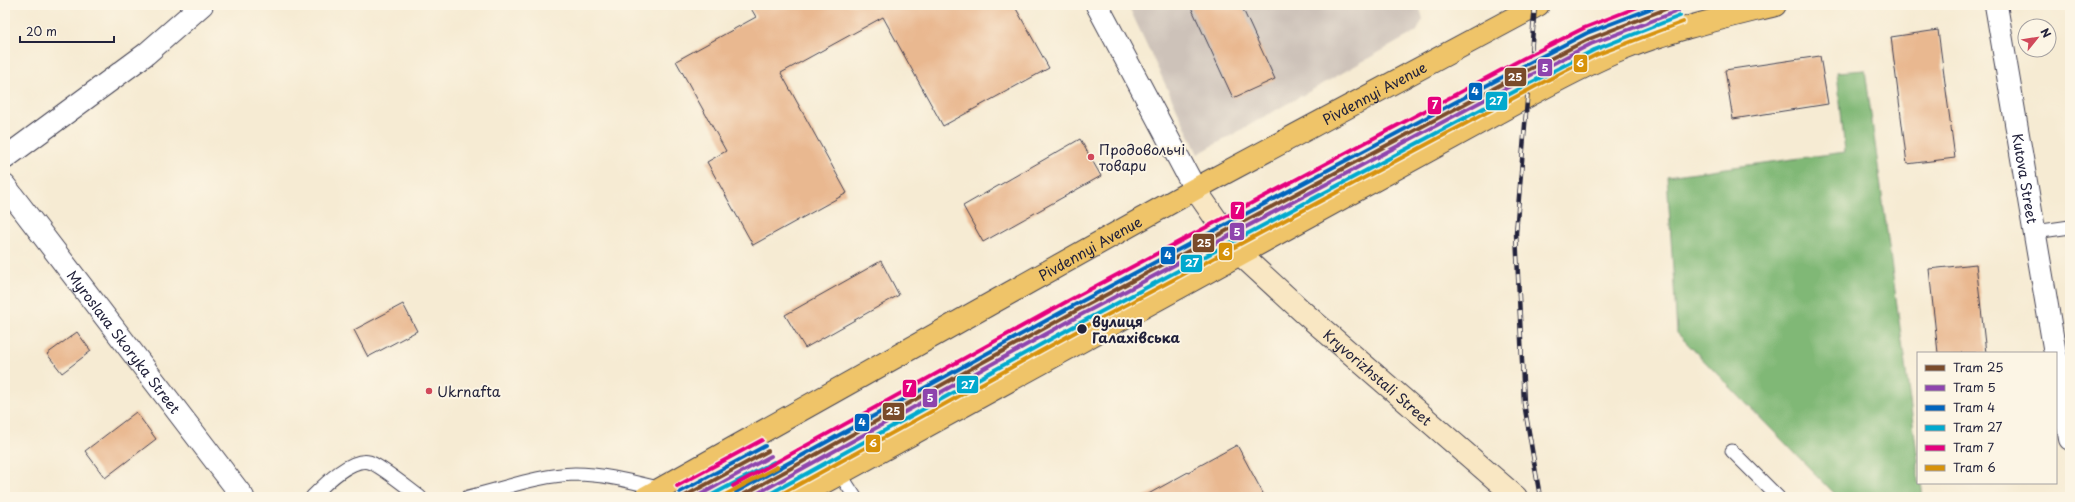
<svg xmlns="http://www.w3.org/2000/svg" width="2075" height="502" font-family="'Playpen Sans',sans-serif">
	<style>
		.industrial { fill: #cdc2b9 }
		.forest { fill: #80b876; stroke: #516d58 }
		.building { fill: #e9b890 }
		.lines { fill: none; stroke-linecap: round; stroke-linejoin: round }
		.lane-casing { stroke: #424052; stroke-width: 15 }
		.street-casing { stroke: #424052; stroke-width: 24 }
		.secondary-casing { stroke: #424052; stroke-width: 24 }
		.primary-casing { stroke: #424052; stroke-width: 24 }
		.lane { stroke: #fff; stroke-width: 13 }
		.street { stroke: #fff; stroke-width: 22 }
		.secondary { stroke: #f9e7c3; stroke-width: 22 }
		.primary { stroke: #efc469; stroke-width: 22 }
		.rail-casing { stroke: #22223b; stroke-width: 4.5 }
		.rail { stroke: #fcf5e5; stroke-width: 3; stroke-dasharray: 9; stroke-linecap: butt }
		.tram-1-casing { stroke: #fcf5e5; stroke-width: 7 }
		.tram-2-casing { stroke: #fcf5e5; stroke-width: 7 }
		.tram-3-casing { stroke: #fcf5e5; stroke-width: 7 }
		.tram-4-casing { stroke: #fcf5e5; stroke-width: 7 }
		.tram-5-casing { stroke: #fcf5e5; stroke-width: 7 }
		.tram-6-casing { stroke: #fcf5e5; stroke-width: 7 }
		.tram-1 { stroke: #7a4b2a; stroke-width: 4 }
		.tram-2 { stroke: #8e44ad; stroke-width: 4 }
		.tram-3 { stroke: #0065bd; stroke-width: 4 }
		.tram-4 { stroke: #00a9ce; stroke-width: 4 }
		.tram-5 { stroke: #e5007d; stroke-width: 4 }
		.tram-6 { stroke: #d79209; stroke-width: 4 }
		.poi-dot { fill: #d1495b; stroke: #fcf5e5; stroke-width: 1.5 }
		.stop-dot { fill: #22223b; stroke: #fcf5e5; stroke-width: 1.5 }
		.labels { text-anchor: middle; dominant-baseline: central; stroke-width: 4; stroke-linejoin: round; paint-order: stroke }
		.street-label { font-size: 14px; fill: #22223b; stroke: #fcf5e5 }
		.poi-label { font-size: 14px; fill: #22223b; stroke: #fcf5e5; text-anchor: start }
		.stop-label { font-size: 14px; font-weight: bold; fill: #22223b; stroke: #fcf5e5; text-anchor: start }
		.line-badge { stroke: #fcf5e5; stroke-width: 1.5 }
		.badge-label { font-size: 11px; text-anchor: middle; font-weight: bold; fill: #fff }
	</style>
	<rect width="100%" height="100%" fill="#fcf5e5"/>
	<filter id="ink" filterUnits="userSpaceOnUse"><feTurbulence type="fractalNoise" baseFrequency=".025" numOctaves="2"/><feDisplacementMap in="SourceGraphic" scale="8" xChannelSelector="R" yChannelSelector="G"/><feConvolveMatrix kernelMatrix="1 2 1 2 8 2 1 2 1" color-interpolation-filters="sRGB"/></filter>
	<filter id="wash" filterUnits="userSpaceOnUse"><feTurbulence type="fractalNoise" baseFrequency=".012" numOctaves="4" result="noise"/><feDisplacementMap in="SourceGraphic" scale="16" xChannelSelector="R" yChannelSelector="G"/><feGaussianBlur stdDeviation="0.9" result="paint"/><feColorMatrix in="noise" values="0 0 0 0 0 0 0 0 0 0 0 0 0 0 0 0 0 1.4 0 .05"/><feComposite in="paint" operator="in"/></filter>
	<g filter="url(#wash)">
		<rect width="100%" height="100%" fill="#f6ebd3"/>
		<!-- industrial -->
		<polygon class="industrial" points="1128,5 1419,5 1423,19 1417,31 1198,154"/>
		<!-- forest -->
		<polygon class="forest" points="1865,70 1918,460 1918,483 1921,483 1923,497 1838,497 1677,333 1667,176 1845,152 1837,72"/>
		<g id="blocks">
			<!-- building -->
			<g class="building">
				<polygon points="749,5 1014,5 1049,68 943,126 883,17 781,73 847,193 753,245 707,162 726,151 676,61 756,17"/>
				<polygon points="1190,5 1241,5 1275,79 1233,98"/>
				<polygon points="1938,30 1955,158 1907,164 1891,37"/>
				<polygon points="1820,56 1828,104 1733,119 1725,70"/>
				<polygon points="1080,139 1101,176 983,242 963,206"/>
				<polygon points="881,261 899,295 805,348 785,315"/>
				<polygon points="1976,264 1986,353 1938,353 1929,269"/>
				<polygon points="403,304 417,331 368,357 354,330"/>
				<polygon points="77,332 91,351 62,373 47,354"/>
				<polygon points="136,412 156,439 105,478 85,451"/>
				<polygon points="1237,445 1265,497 1143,497"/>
			</g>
		</g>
	</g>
	<g filter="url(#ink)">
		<use href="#blocks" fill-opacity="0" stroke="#424052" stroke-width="1"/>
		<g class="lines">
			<!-- lane casing -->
			<g class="lane-casing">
				<g id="lane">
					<polyline points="2035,232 2070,227"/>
					<polyline points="1732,451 1778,497"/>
					<polyline points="840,474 855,497"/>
					<path d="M312,497C324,485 350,458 369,462C380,465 409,489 420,497"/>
					<path d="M468,497C503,489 539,475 575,474C605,474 633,482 662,489"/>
				</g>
			</g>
			<!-- street casing -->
			<g class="street-casing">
				<g id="street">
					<polyline points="1097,5 1195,189"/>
					<path id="s1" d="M1996,5L2055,353"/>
					<polyline points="5,158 146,54 202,5"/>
					<path id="s2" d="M5,186L243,497"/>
					<polyline points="2056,357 2070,439"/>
				</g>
			</g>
			<!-- secondary casing -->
			<g class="secondary-casing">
				<g id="secondary">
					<path id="s3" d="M1195,189L1241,255L1303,312L1516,497"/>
				</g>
			</g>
			<!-- primary casing -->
			<g class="primary-casing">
				<g id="primary">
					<path id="s4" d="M646,497L1195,189L1538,5"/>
					<path d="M797,497L1528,96C1558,80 1589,63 1621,50C1670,30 1723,18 1775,5"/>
				</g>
			</g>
			<!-- lane -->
			<use href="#lane" class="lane"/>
			<!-- street -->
			<use href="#street" class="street"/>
			<!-- secondary -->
			<use href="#secondary" class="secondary"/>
			<!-- primary -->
			<use href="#primary" class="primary"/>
			<!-- rail casing -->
			<g class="rail-casing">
				<polyline id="rail" points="1535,5 1516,233 1524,403 1540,497"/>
			</g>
			<!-- rail -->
			<use href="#rail" class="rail"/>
			<!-- tram-1 casing -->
			<g class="tram-1-casing">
				<g id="tram-1">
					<polyline points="683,497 768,451"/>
					<polyline points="739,497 1072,313 1530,69 1589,39 1676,5"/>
				</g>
			</g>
			<!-- tram-2 casing -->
			<g class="tram-2-casing">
				<g id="tram-2">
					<polyline points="696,497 771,456"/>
					<polyline points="751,497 1075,318 1533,74 1591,44 1678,11"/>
				</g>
			</g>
			<!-- tram-3 casing -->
			<g class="tram-3-casing">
				<g id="tram-3">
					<polyline points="680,492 765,446"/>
					<polyline points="736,492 1069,308 1527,64 1587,33 1660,5"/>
				</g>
			</g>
			<!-- tram-4 casing -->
			<g class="tram-4-casing">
				<g id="tram-4">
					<polyline points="708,497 774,462"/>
					<polyline points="764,497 1078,324 1536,80 1594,50 1680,16"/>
				</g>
			</g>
			<!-- tram-5 casing -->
			<g class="tram-5-casing">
				<g id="tram-5">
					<polyline points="677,486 762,440"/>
					<polyline points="733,486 1066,302 1524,58 1584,28 1643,5"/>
				</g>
			</g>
			<!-- tram-6 casing -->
			<g class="tram-6-casing">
				<g id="tram-6">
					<polyline points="721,497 777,467"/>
					<polyline points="776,497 1081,329 1538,85 1596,55 1683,22"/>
				</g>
			</g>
			<!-- tram-1 -->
			<use href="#tram-1" class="tram-1"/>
			<!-- tram-2 -->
			<use href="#tram-2" class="tram-2"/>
			<!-- tram-3 -->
			<use href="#tram-3" class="tram-3"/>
			<!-- tram-4 -->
			<use href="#tram-4" class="tram-4"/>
			<!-- tram-5 -->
			<use href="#tram-5" class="tram-5"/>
			<!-- tram-6 -->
			<use href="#tram-6" class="tram-6"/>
		</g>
	</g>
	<!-- markers -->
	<g class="poi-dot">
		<circle cx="1091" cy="157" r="4"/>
		<circle cx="429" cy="391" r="4"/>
	</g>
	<circle class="stop-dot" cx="1082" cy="329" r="5.5"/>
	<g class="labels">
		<!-- street labels -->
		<g class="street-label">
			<text stroke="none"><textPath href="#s4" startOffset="833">Pivdennyi Avenue</textPath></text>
			<text stroke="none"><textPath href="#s1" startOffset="176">Kutova Street</textPath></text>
			<text stroke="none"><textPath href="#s4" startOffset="509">Pivdennyi Avenue</textPath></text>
			<text stroke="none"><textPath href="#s2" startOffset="196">Myroslava Skoryka Street</textPath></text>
			<text stroke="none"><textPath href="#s3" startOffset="264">Kryvorizhstali Street</textPath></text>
		</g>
		<!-- poi labels -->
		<g class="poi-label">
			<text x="1099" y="149">Продовольчі<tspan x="1099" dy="16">товари</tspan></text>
			<text x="437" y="391">Ukrnafta</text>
		</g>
		<!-- stop labels -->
		<g class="stop-label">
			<text x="1092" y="321">вулиця<tspan x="1092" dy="16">Галахівська</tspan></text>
		</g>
	</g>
	<g class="line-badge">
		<rect x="1573" y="54" width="15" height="19" rx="4" fill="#d79209"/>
		<rect x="1537" y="58" width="16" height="19" rx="4" fill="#8e44ad"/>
		<rect x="1504" y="67" width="23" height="20" rx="4" fill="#7a4b2a"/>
		<rect x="1468" y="82" width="15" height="19" rx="4" fill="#0065bd"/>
		<rect x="1485" y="91" width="23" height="20" rx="4" fill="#00a9ce"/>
		<rect x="1427" y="96" width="15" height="19" rx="4" fill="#e5007d"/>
		<rect x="1230" y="201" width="15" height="19" rx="4" fill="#e5007d"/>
		<rect x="1229" y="222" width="16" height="19" rx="4" fill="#8e44ad"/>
		<rect x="1192" y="233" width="23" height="20" rx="4" fill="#7a4b2a"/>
		<rect x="1218" y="242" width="15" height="19" rx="4" fill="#d79209"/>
		<rect x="1160" y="246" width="16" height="19" rx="4" fill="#0065bd"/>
		<rect x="1180" y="254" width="23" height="19" rx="4" fill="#00a9ce"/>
		<rect x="956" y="375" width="23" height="19" rx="4" fill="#00a9ce"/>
		<rect x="902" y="379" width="15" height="19" rx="4" fill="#e5007d"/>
		<rect x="922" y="388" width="16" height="20" rx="4" fill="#8e44ad"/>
		<rect x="882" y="402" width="23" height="19" rx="4" fill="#7a4b2a"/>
		<rect x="854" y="413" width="16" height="19" rx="4" fill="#0065bd"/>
		<rect x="865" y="434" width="16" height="19" rx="4" fill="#d79209"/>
	</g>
	<g class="badge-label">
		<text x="1580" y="67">6</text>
		<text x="1545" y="72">5</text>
		<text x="1515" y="81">25</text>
		<text x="1475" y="95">4</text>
		<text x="1496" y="105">27</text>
		<text x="1435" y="109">7</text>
		<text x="1238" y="214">7</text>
		<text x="1237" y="236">5</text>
		<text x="1204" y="247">25</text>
		<text x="1226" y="256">6</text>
		<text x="1168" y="259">4</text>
		<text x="1192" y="267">27</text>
		<text x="968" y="389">27</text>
		<text x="909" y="392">7</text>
		<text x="930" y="402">5</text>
		<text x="893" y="415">25</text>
		<text x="862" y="426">4</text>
		<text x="873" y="447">6</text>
	</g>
	<!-- margin -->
	<rect width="2075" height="502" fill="none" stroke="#fcf5e5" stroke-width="20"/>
	<!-- legend -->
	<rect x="1917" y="352" width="140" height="132" fill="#fcf5e5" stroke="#a5a1a1"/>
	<rect x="1925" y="365" width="20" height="6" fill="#7a4b2a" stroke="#a5a1a1"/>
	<text x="1953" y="372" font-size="12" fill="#22223b">Tram 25</text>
	<rect x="1925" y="385" width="20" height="6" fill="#8e44ad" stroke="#a5a1a1"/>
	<text x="1953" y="392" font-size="12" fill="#22223b">Tram 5</text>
	<rect x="1925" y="405" width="20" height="6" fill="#0065bd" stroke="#a5a1a1"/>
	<text x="1953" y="412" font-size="12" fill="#22223b">Tram 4</text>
	<rect x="1925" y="425" width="20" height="6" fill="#00a9ce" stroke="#a5a1a1"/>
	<text x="1953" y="432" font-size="12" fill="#22223b">Tram 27</text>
	<rect x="1925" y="445" width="20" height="6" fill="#e5007d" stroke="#a5a1a1"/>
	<text x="1953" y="452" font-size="12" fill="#22223b">Tram 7</text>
	<rect x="1925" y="465" width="20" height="6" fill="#d79209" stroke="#a5a1a1"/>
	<text x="1953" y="472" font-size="12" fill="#22223b">Tram 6</text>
	<!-- north arrow -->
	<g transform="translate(2037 38) rotate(60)"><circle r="19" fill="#fcf5e5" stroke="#a5a1a1"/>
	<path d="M0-3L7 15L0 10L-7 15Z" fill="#d1495b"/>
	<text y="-6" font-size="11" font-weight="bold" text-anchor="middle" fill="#22223b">N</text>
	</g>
	<!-- scale -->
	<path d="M20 36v6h94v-6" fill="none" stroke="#22223b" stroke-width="2"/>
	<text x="26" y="36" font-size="12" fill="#22223b" stroke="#fcf5e5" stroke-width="3" paint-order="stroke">20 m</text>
</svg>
